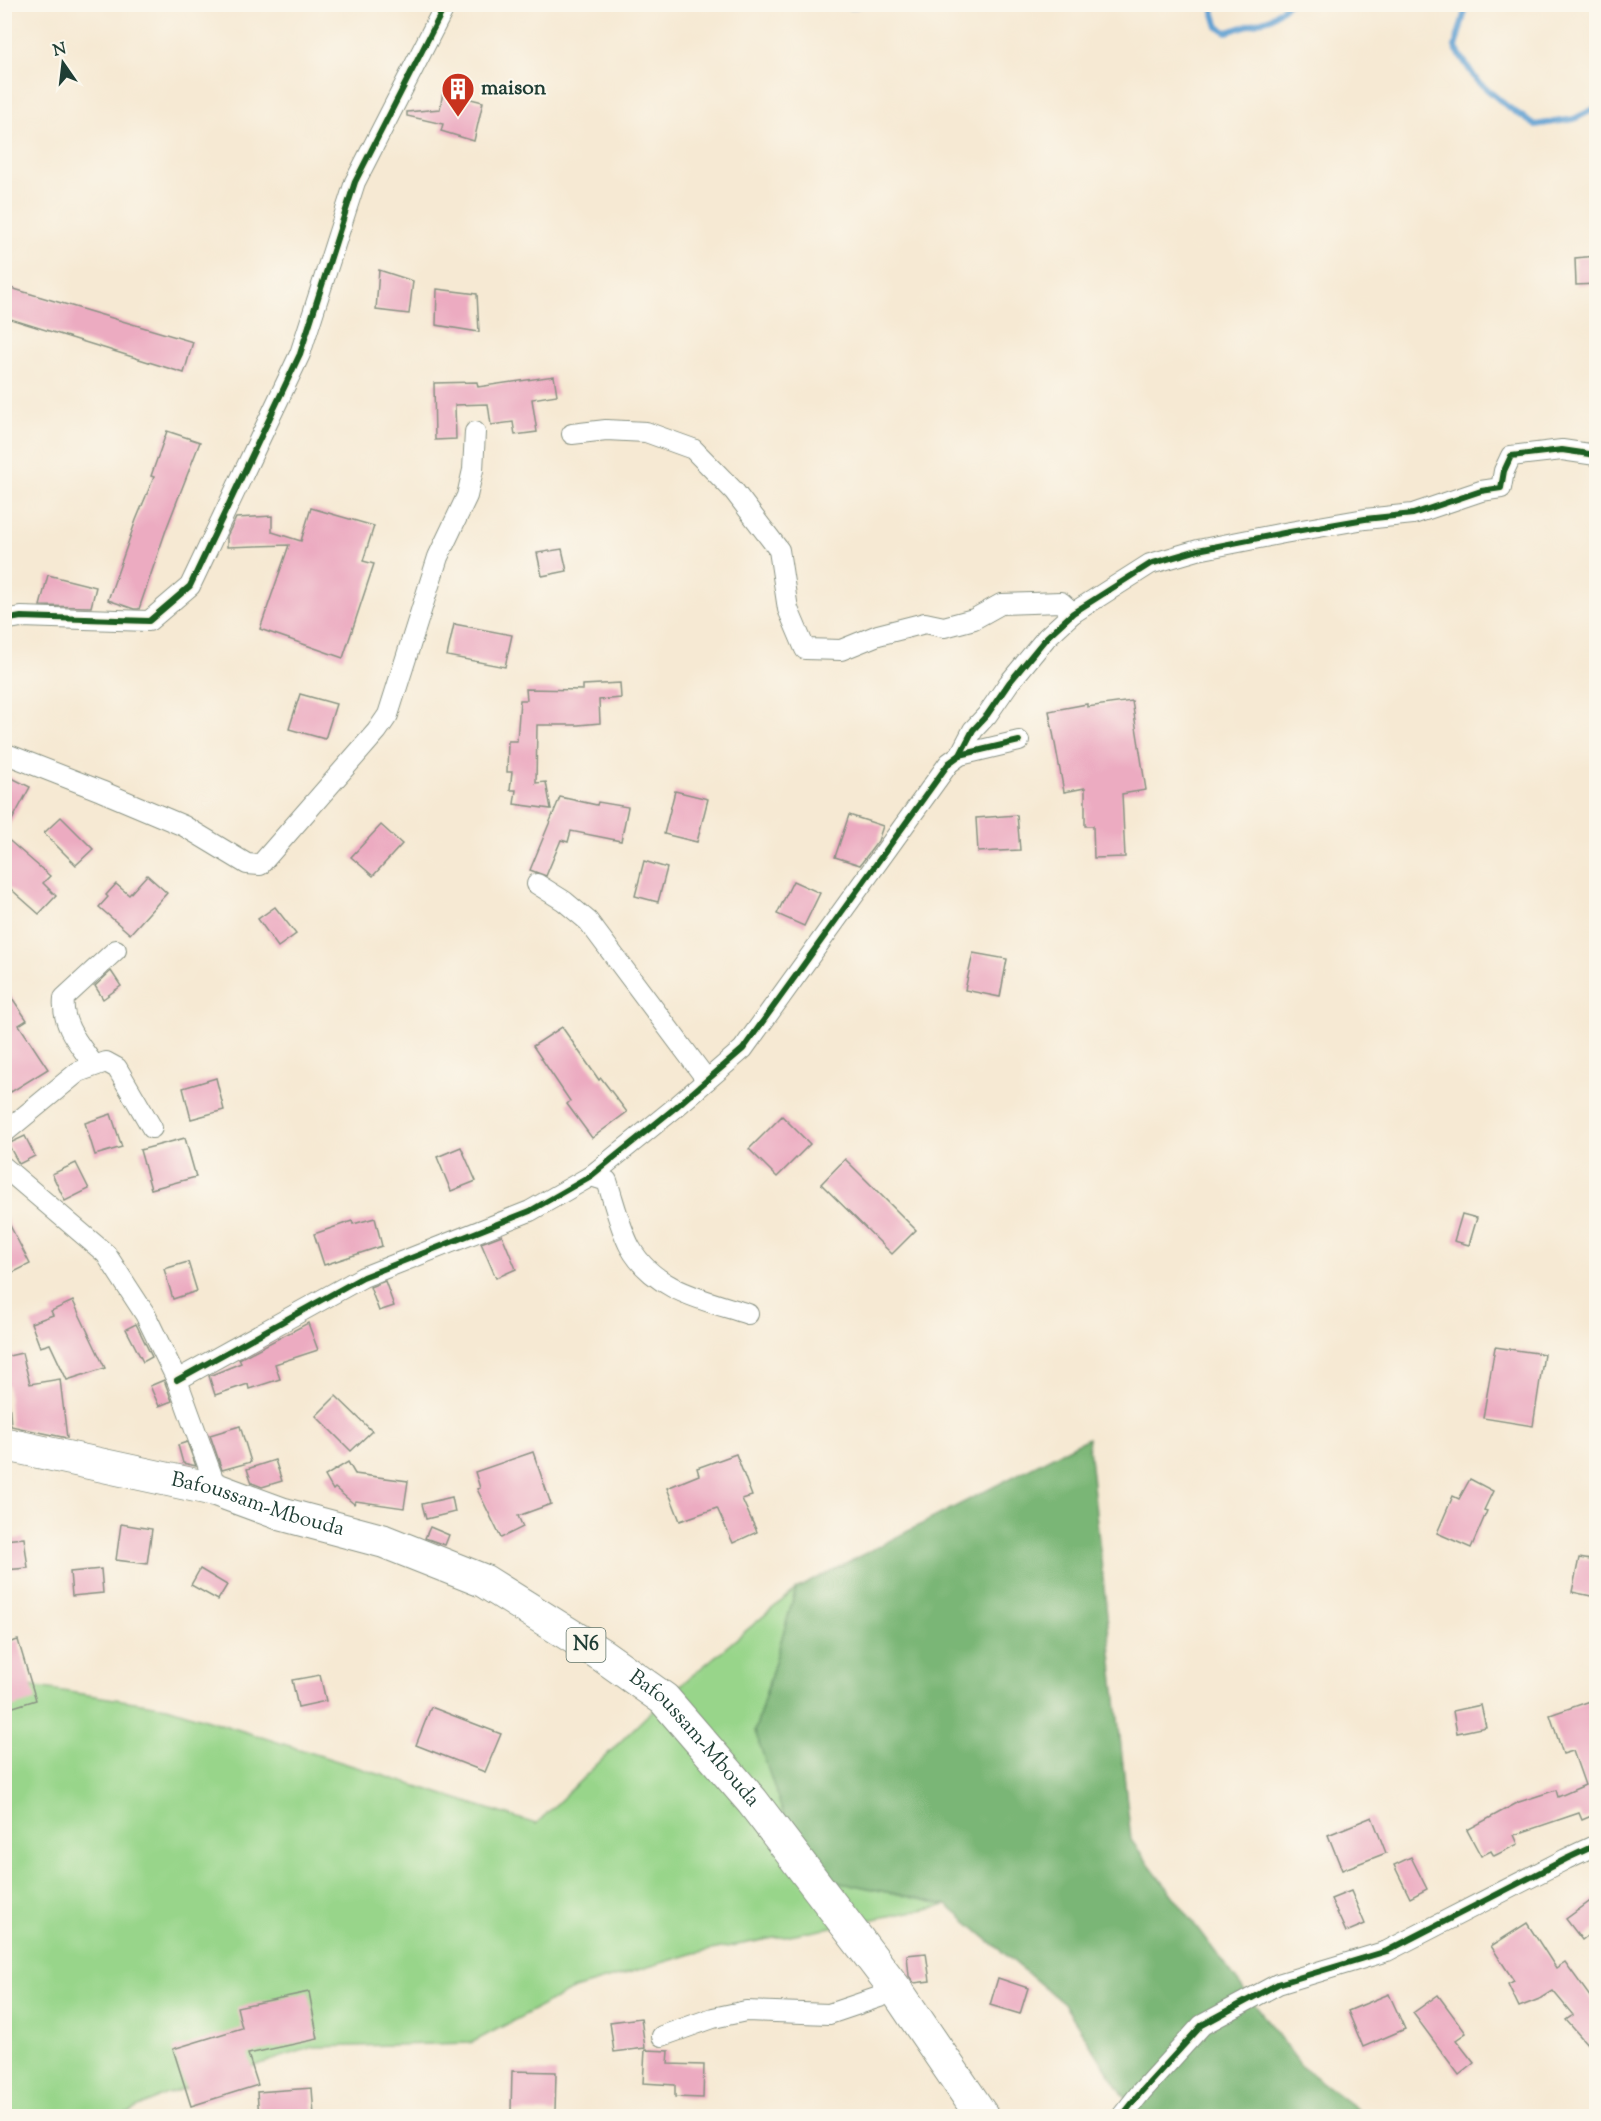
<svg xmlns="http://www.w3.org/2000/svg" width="1601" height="2121" font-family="'Sorts Mill Goudy',serif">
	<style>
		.green { fill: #98d58a; stroke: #5c895f; stroke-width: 1.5 }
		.forest { fill: #7ab676; stroke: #4c7a55; stroke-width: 1.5 }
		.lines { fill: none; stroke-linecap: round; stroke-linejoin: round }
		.stream { stroke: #60a0d2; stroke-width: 6 }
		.building { fill: #ecabc1 }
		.street-casing { stroke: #8a9384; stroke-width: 22 }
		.highway-casing { stroke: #8a9384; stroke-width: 35 }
		.street { stroke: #fff; stroke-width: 20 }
		.highway { stroke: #fff; stroke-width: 33 }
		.cycleway-casing { stroke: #fbf7ec; stroke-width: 10 }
		.cycleway { stroke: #1b5e20; stroke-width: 6 }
		.labels { text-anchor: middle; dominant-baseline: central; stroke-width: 4.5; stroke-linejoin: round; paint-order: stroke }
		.shield { fill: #fbf7ec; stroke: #61756b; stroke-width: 1.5 }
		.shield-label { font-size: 20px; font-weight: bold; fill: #1f3d34 }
		.poi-label { font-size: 21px; font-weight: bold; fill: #1f3d34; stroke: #fbf7ec; text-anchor: start }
		.street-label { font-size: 21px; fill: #1f3d34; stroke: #fbf7ec }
	</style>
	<rect width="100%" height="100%" fill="#fbf7ec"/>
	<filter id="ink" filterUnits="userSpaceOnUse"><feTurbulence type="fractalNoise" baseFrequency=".0167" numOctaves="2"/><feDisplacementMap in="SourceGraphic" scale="12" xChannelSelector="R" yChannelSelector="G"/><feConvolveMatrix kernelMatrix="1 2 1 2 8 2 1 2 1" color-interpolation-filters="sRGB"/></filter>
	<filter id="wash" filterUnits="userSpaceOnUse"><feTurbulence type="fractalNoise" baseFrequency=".008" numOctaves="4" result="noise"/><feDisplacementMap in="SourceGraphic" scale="24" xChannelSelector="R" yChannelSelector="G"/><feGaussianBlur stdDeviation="1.35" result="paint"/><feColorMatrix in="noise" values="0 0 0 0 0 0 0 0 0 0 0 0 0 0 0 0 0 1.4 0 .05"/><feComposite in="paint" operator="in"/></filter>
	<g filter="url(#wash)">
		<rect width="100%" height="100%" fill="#f6e9d3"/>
		<!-- green -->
		<polygon class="green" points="796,1589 755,1731 822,1878 947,1905 695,1953 574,1989 471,2043 313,2047 164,2095 120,2116 5,2116 4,1682 167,1707 536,1824 664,1699"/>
		<!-- forest -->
		<polygon class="forest" points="1088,1438 1131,1840 1302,2067 1366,2116 1137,2116 1064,2004 947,1905 822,1878 786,1822 755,1731 796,1589"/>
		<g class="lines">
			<!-- stream -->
			<g class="stream">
				<polyline points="837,4 852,7 861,4"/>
				<polyline points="896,4 921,9 941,4"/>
				<polyline points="1211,4 1218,27 1227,32 1271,18 1288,4"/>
				<polyline points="1467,4 1455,47 1477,81 1508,107 1535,125 1574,119 1596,108"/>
			</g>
		</g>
		<g id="blocks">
			<!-- building -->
			<g class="building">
				<polygon points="443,92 483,102 474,141 441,131 443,124 407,116 407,112 440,109"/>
				<polygon points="1596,256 1596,284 1576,285 1575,258"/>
				<polygon points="379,270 413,281 409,314 376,310"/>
				<polygon points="4,286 193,342 184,373 4,317"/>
				<polygon points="437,289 477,294 479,332 436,325"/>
				<polygon points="554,376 557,395 532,399 537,432 515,435 513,422 491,425 488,404 455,405 456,439 435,440 434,383 477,382 478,387"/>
				<polygon points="167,431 200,442 167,527 139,609 134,609 108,600 136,520 154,477 151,476"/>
				<polygon points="311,508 374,526 363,561 374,564 343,658 260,629 289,545 227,547 227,536 236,518 272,516 272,532 301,541"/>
				<polygon points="562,549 567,571 542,576 537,553"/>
				<polygon points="48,575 96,587 91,607 40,606"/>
				<polygon points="454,624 512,635 505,667 447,656"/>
				<polygon points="620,683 621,698 599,700 600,723 578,725 537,725 536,783 546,782 551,809 514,804 516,790 510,790 512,772 507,772 508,741 517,741 520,700 527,700 526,689 583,690 583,685"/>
				<polygon points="300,694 336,704 325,739 289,729"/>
				<polygon points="1132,701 1146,790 1122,794 1125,857 1094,858 1093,826 1085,826 1085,788 1064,792 1049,711 1087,704 1087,707"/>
				<polygon points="4,774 30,787 4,835"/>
				<polygon points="675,791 708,799 697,842 664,834"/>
				<polygon points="560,797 597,805 598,802 628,807 621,841 571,831 568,842 561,840 546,876 530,870"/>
				<polygon points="849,815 883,826 878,841 860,865 835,857"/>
				<polygon points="1017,815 1020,850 978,852 976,818"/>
				<polygon points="61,817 93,849 76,865 44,833"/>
				<polygon points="381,825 402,844 373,876 351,857"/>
				<polygon points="4,836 50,876 43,883 56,896 39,914 4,883"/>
				<polygon points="644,861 667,868 658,902 635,896"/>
				<polygon points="147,875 167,893 130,934 99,907 108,897 106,895 116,884 129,895"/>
				<polygon points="793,881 820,893 804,926 777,914"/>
				<polygon points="275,907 296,934 278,947 258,919"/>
				<polygon points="973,953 1007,959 1000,997 965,990"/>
				<polygon points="111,971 121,986 103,999 95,986"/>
				<polygon points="4,986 27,1020 19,1025 48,1069 11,1092 4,1082"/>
				<polygon points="562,1027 599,1080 601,1078 627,1112 592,1138 567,1104 570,1101 533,1046"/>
				<polygon points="216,1078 224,1110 191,1119 183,1088"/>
				<polygon points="111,1114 122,1147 95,1155 85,1123"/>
				<polygon points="782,1116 810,1144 777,1177 749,1149"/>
				<polygon points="25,1136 35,1156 19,1164 8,1144"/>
				<polygon points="185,1138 196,1177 151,1189 140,1150"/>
				<polygon points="461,1147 476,1181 451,1191 437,1157"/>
				<polygon points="845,1159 916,1230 892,1254 821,1184"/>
				<polygon points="76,1163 89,1189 65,1201 52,1174"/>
				<polygon points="4,1214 30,1264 4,1277"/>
				<polygon points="1462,1214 1477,1218 1469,1245 1454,1241"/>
				<polygon points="375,1218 382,1246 324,1265 314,1234 352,1221 353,1224"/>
				<polygon points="502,1235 516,1269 496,1278 481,1243"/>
				<polygon points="188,1262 197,1291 173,1299 164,1269"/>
				<polygon points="385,1281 394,1306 379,1311 370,1287"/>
				<polygon points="73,1301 105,1368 67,1380 50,1344 40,1347 31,1323 53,1315 51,1311"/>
				<polygon points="308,1323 318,1350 275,1364 280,1379 249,1389 248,1384 215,1395 209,1376 241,1363 239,1359"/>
				<polygon points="136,1324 152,1357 143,1362 126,1329"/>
				<polygon points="1495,1347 1544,1354 1533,1426 1483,1418"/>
				<polygon points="22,1353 30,1384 60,1379 67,1438 11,1426 8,1385 4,1386 4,1357"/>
				<polygon points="164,1380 172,1401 159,1406 150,1386"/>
				<polygon points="336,1396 372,1431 351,1451 316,1416"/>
				<polygon points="240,1426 251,1462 222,1470 210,1435"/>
				<polygon points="187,1442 196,1466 183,1463 178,1445"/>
				<polygon points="533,1452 551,1504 518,1516 523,1527 501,1538 477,1489 480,1488 475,1472"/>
				<polygon points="736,1454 752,1496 742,1499 757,1532 733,1543 717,1508 680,1521 667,1488 699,1475 697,1468"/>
				<polygon points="275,1460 282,1481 262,1487 252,1483 247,1469"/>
				<polygon points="348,1462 355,1474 408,1481 404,1508 356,1501 354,1504 335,1488 333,1490 325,1476"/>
				<polygon points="1470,1479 1493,1491 1484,1510 1487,1511 1471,1548 1437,1533 1453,1496 1459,1499"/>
				<polygon points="452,1497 455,1512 426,1519 422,1504"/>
				<polygon points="121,1524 152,1529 147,1564 116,1560"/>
				<polygon points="430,1527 449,1535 445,1545 425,1538"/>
				<polygon points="24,1538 28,1568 4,1570 4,1540"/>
				<polygon points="1579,1558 1596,1561 1596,1597 1572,1592"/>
				<polygon points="101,1569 103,1593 72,1596 70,1572"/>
				<polygon points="200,1569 227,1585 218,1600 191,1585"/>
				<polygon points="18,1640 36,1700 10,1708 4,1691 4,1644"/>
				<polygon points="320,1675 326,1701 298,1707 292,1680"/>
				<polygon points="1596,1699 1596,1814 1582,1820 1579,1813 1514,1835 1518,1844 1494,1856 1491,1851 1481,1856 1467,1830 1519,1802 1556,1790 1558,1797 1585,1785 1573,1751 1563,1754 1550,1715"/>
				<polygon points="1481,1705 1486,1727 1457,1733 1453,1711"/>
				<polygon points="431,1707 501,1734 485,1772 416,1745"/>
				<polygon points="1372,1817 1386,1853 1342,1870 1328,1835"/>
				<polygon points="1411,1857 1427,1889 1410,1898 1394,1865"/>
				<polygon points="1351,1891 1365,1924 1346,1932 1331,1899"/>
				<polygon points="1596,1897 1596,1929 1582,1940 1566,1919"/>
				<polygon points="1527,1923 1556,1968 1565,1962 1596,2005 1596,2054 1566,2020 1573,2015 1553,1991 1542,1998 1519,2007 1508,1984 1514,1981 1491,1946"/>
				<polygon points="926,1953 930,1981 914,1983 909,1976 907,1955"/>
				<polygon points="998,1978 1028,1988 1020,2014 990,2005"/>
				<polygon points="309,1992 318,2039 248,2054 258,2085 191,2106 173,2049 242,2028 237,2007"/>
				<polygon points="1389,1994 1405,2029 1363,2047 1348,2011"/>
				<polygon points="1438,1995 1466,2033 1456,2040 1474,2063 1459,2075 1413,2013"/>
				<polygon points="641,2018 645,2048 614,2052 610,2022"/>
				<polygon points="645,2050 669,2051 668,2064 704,2065 703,2098 675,2097 675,2085 643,2083"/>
				<polygon points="512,2071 556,2072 555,2113 511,2111"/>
				<polygon points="312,2088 314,2116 259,2116 257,2092"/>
			</g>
		</g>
	</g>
	<g filter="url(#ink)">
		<use href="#blocks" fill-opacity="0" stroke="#8a9384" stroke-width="1.5"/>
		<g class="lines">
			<!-- street casing -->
			<g class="street-casing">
				<g id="street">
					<polyline points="572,434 606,430 646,432 693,449 734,491 779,550 788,609 805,649 841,650 878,635 925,623 944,627 974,619 1001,604 1061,602 1073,613"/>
					<polyline points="4,620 21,617 149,621 190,586 300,354 355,182 446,4"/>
					<polyline points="4,753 101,791 184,826 247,864 260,865 377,731 388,715 438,557 467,496 473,470 475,432"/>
					<polyline points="960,755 973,730 987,715 1009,683 1047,637 1073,613 1150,564 1198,550 1284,533 1365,519 1413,514 1481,491 1501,488 1504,471 1511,456 1562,450 1596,455"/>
					<polyline points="537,884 564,901 588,921 707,1080"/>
					<path d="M94,1065C79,1044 61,1025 64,998L116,950"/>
					<polyline points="4,1133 78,1072 106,1062 117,1068 152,1128"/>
					<polyline points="4,1167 106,1254 145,1314 177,1380 217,1490"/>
					<path d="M591,1176L607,1181C614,1202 620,1228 630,1247C654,1291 705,1300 748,1314"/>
					<polyline points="177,1380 363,1277 530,1211 591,1176 676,1107 743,1049 949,763 960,755 1019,741"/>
					<polyline points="662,2036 713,2018 746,2011 829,2014 897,1991"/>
					<polyline points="1122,2116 1141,2092 1202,2025 1278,1984 1387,1951 1566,1859 1596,1845"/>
				</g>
			</g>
			<!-- highway casing -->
			<g class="highway-casing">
				<g id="highway">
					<path id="s1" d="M4,1444L217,1490L282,1514L383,1541L484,1581L602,1655L664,1699L752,1801L897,1991L982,2116"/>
				</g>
			</g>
			<!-- street -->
			<use href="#street" class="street"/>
			<!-- highway -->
			<use href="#highway" class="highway"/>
			<!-- cycleway casing -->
			<g class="cycleway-casing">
				<g id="cycleway">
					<polyline points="4,620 21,617 149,621 190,586 300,354 355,182 446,4"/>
					<polyline points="960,755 973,730 987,715 1009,683 1047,637 1073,613 1150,564 1198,550 1284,533 1365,519 1413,514 1481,491 1501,488 1504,471 1511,456 1562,450 1596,455"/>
					<polyline points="177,1380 363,1277 530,1211 591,1176 676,1107 743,1049 949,763 960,755 1019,741"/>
					<polyline points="1122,2116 1141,2092 1202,2025 1278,1984 1387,1951 1566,1859 1596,1845"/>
				</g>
			</g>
			<!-- cycleway -->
			<use href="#cycleway" class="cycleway"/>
		</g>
	</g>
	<!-- icons -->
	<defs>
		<g id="building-pin" transform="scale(1.725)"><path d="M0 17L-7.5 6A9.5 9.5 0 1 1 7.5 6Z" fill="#c8321e" stroke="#fbf7ec"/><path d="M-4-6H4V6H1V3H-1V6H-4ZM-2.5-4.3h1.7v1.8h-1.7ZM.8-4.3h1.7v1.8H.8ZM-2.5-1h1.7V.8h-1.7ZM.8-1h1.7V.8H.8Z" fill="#fff"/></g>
	</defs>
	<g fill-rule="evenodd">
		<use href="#building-pin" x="458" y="89"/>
	</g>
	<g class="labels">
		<!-- shield labels -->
		<rect class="shield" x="566.5" y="1628" width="39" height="34" rx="4.5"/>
		<g class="shield-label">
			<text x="586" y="1645">N6</text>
		</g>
		<!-- poi labels -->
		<g class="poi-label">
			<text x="481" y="89">maison</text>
		</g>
		<!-- street labels -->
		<g class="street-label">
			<text stroke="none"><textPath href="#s1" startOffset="261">Bafoussam-Mbouda</textPath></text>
			<text stroke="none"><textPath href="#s1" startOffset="765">Bafoussam-Mbouda</textPath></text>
		</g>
	</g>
	<!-- margin -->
	<rect width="1601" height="2121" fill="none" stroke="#fbf7ec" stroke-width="24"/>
	<!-- north arrow -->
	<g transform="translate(63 63) rotate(346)" stroke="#fbf7ec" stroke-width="4.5" paint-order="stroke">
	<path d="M0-4.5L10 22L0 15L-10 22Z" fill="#1f3d34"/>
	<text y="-9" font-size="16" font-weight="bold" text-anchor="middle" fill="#1f3d34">N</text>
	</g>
</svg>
